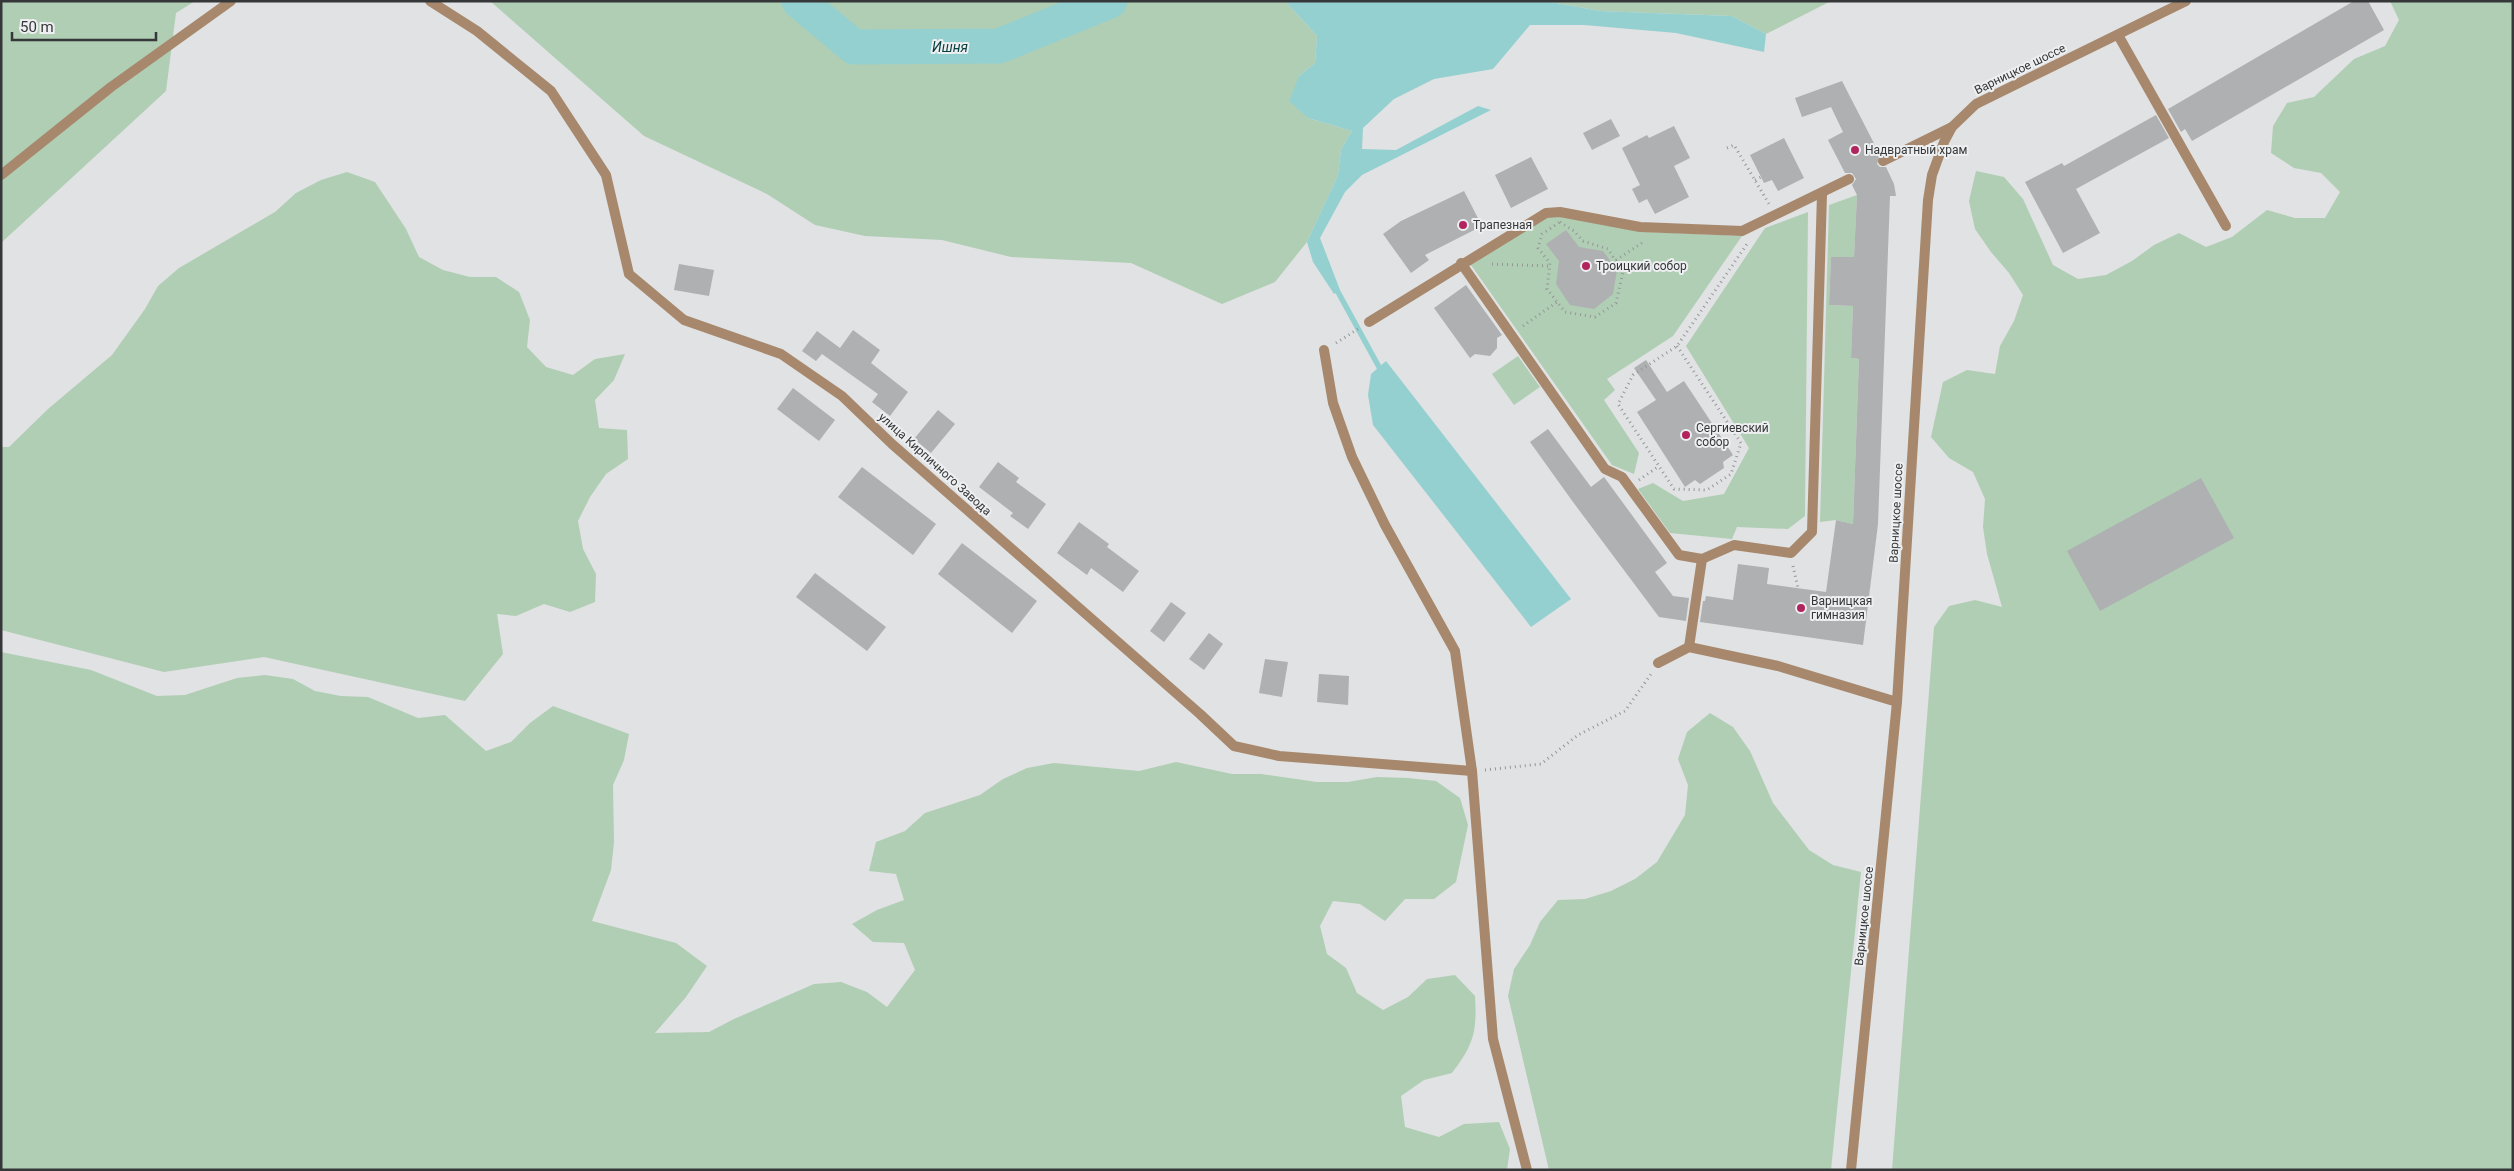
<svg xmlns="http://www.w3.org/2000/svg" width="2514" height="1171" font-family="Roboto,sans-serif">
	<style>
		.green { fill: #b0ceb4 }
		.water { fill: #95d0d1 }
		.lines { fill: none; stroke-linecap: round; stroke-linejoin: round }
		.stream { stroke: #95d0d1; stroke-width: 5.5 }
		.river { stroke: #95d0d1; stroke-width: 35 }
		.building { fill: #aeb0b1 }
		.path { stroke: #959798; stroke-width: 3; stroke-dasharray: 1 4; stroke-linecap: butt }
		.service { stroke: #a7886d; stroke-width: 10 }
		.minor { stroke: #a7886d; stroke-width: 10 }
		.tertiary { stroke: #a7886d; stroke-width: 10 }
		.poi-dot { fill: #b2245d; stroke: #edeff1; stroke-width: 2 }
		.labels { text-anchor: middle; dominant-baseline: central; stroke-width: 4; stroke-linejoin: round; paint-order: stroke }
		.street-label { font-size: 12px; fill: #363738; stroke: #edeff1 }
		.poi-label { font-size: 12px; fill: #363738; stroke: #edeff1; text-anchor: start }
		.water-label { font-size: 14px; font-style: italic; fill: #073f40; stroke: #edeff1 }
	</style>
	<rect width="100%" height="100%" fill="#e0e2e3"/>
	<!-- green -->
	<g class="green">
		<polygon points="1,1 195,1 176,13 166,91 1,243"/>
		<polygon points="490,1 1285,1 1317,36 1315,63 1299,76 1308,118 1352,131 1341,149 1338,175 1307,242 1275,282 1222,304 1131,263 1011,257 942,240 865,236 815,225 767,194 644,136"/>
		<polygon points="1546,1 1831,1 1766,34 1732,16 1600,11"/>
		<polygon points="2390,1 2513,1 2513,1170 1892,1170 1934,627 1949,606 1975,600 2002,607 1987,554 1983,527 1985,499 1973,472 1949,458 1931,437 1943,382 1967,370 1995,374 2000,346 2014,321 2023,295 2009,273 1991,252 1975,229 1969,201 1976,171 2004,177 2023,199 2053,265 2078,279 2106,275 2132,261 2154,245 2179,233 2206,247 2232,237 2267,210 2295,218 2325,218 2340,192 2321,173 2294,168 2271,153 2273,126 2287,103 2314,97 2354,59 2385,46 2399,20"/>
		<polygon points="347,172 375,182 406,229 419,257 443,270 470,277 496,277 519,292 530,320 527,347 546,367 573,375 595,359 625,354 614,380 595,400 599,428 627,430 628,459 606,474 590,497 578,521 583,549 596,574 595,602 570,612 544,604 516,616 497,614 503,654 465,701 264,657 164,672 1,630 1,447 9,447 48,409 112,355 145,309 158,286 179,268 275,212 296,193 321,180"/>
		<polygon points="1857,195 1854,257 1831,257 1829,305 1853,306 1851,358 1859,359 1853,524 1836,520 1820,522 1829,205"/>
		<polygon points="1808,212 1805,516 1788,529 1737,527 1732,539 1670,533 1638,489 1653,483 1683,501 1724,494 1749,448 1686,346 1765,228"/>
		<polygon points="1549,215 1650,232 1742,236 1673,336 1607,379 1615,390 1604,400 1639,453 1634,474 1612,465 1471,265"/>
		<polygon points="1518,356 1540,387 1514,405 1492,374"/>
		<path d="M1,652L91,670L157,696L185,695L237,678L265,675L293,679L315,691L341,696L368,697L418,718L445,715L486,751L511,742L530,723L553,706L629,734L624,760L613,785L614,842L611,870L592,921L676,943L707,966L686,997L655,1033L709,1032L734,1019L814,984L841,982L867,992L887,1007L915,970L904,943L873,942L852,924L877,910L904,900L896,874L869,871L876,842L905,831L925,813L980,795L1003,779L1027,768L1054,763L1139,771L1176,762L1232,774H1261L1317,782H1348L1377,777L1408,778L1436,781L1460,798L1468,825L1456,882L1434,899H1405L1385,921L1360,904L1333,901L1320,926L1327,954L1346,968L1357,993L1383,1010L1408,997L1427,979L1455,975L1475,996C1477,1032 1474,1044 1452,1073L1424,1080L1401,1096L1405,1127L1439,1137L1464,1124L1499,1122L1510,1149L1507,1170H1Z"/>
		<polygon points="1710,713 1733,727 1750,751 1773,803 1809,850 1833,865 1861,872 1831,1170 1549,1170 1508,996 1514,969 1530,945 1540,922 1558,900 1585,899 1611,891 1635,879 1657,862 1685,815 1688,785 1678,759 1687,732"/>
	</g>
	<!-- water -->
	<g class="water">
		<polygon points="1285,1 1546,1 1600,11 1732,16 1766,34 1764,52 1676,33 1584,25 1530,25 1493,69 1434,79 1394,99 1363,128 1362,149 1396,150 1478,106 1491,110 1362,175 1345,192 1320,238 1340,290 1334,294 1313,262 1307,242 1338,175 1341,149 1352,131 1308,118 1289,101 1299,76 1315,63 1317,36"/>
		<polygon points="1386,361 1571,599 1531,627 1373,425 1368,395 1371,374"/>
	</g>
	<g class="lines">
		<!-- stream -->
		<polyline class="stream" points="1338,292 1379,367"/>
		<!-- river -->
		<polyline class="river" points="799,1 854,47 999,46 1110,1"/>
	</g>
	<!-- building -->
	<g class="building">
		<polygon points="2354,1 2368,1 2384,30 2192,141 2185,129 2181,132 2168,109"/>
		<polygon points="1842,81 1880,155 1877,164 1880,167 1886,167 1894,184 1896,196 1890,196 1878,524 1863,645 1700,622 1703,601 1705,601 1706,596 1733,600 1738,564 1769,568 1767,584 1826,592 1836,520 1853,524 1859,359 1851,358 1853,306 1829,305 1831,257 1854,257 1857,195 1852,185 1856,179 1852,173 1845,173 1828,140 1843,132 1831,107 1802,117 1795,98"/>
		<polygon points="2156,115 2169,138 2076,189 2100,233 2063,253 2025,182 2062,163 2064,166"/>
		<polygon points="1611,119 1620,136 1592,150 1583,133"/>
		<polygon points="1674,126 1690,158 1674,166 1689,197 1655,214 1647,199 1639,203 1632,189 1640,185 1622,148 1647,135 1649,138"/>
		<polygon points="1784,138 1804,178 1778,191 1772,180 1764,183 1750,155"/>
		<polygon points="1531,157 1548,189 1511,208 1495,175"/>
		<polygon points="1464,191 1482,226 1425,255 1429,260 1411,273 1383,234 1401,221"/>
		<polygon points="1566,230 1579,247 1603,251 1617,270 1613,294 1594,309 1570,305 1556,284 1559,261 1546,244"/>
		<polygon points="679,264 714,270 709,296 674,290"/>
		<polygon points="1466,285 1502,335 1497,338 1497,348 1490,356 1475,354 1470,358 1434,308"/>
		<polygon points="853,330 880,350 871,363 908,392 890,416 872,402 878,394 822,354 816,361 802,351 817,331 840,348"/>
		<polygon points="1646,360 1667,392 1684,381 1733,455 1723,462 1724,468 1700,484 1695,480 1685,487 1637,412 1656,400 1634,368"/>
		<polygon points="793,388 835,420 819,441 777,409"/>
		<polygon points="938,410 955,424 931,453 914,439"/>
		<polygon points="1548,429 1591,487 1604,477 1667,563 1655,572 1673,596 1689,598 1686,621 1659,617 1573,502 1530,442"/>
		<polygon points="998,462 1019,478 1016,482 1046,504 1028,529 1010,516 1013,513 979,487"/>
		<polygon points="862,467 936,524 913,555 838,497"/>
		<polygon points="2201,478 2234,538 2100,611 2067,551"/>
		<polygon points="1079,522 1109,544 1107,547 1139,571 1123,592 1091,568 1087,575 1057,553"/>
		<polygon points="962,543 1037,601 1012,633 938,574"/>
		<polygon points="815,573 886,627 867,651 796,597"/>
		<polygon points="1171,602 1186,613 1164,642 1150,631"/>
		<polygon points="1209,633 1223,644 1204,670 1189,659"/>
		<polygon points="1265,659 1288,662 1282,697 1259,693"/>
		<polygon points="1319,674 1349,676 1348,705 1317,702"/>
	</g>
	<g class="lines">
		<!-- path -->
		<g class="path">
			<polyline points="1727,148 1734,145 1769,204"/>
			<polyline points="1755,180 1761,177"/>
			<polygon points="1560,222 1574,231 1583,241 1608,249 1623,272 1616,303 1595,317 1565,312 1547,289 1550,263 1538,248 1542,234"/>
			<polyline points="1616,260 1645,241"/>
			<polyline points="1492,264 1549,266"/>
			<polyline points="1523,326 1557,302"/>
			<polyline points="1336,343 1358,329"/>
			<polyline points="1677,346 1741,443 1731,474 1707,490 1674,489 1618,404 1633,375 1677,346 1747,244"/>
			<polyline points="1639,480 1659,466"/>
			<polyline points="1793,566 1798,588"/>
			<polyline points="1485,770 1541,764 1578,735 1625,711 1651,674"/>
		</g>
		<!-- service -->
		<g class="service">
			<polyline points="2118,35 2226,226"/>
			<polyline points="1883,161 1952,127"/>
			<polyline points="1,175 111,87 231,1"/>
			<polyline points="1461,263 1605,469 1622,477 1679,555 1702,559 1689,647"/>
			<polyline points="1369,322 1546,213 1560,212 1640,227 1742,231 1849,179"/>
			<polyline points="1702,559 1734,545 1791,553 1812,532 1822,194"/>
			<polyline points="1658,663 1689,647 1778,666 1897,702"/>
		</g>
		<!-- minor -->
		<g class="minor">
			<polyline points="430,1 477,31 551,91 606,175 629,274 684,320 781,354 842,396 892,444 1200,714 1234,746 1279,756 1472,771"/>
			<polyline points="1324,350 1333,403 1352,457 1385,525 1455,651 1472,771 1493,1039 1527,1170"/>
		</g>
		<!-- tertiary -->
		<polyline class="tertiary" points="1851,1170 1897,702 1928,200 1932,175 1944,142 1952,127 1976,104 2186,1"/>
	</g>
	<!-- markers -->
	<g class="poi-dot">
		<circle cx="1855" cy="150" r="5"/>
		<circle cx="1463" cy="225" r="5"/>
		<circle cx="1586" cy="266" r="5"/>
		<circle cx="1686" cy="435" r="5"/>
		<circle cx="1801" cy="608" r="5"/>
	</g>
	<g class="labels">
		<!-- street labels -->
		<g class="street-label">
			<text transform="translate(2020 69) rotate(-26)">Варницкое шоссе</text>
			<text transform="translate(935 464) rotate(42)">улица Кирпичного Завода</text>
			<text transform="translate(1896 513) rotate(-87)">Варницкое шоссе</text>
			<text transform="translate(1864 916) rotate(-84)">Варницкое шоссе</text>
		</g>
		<!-- poi labels -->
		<g class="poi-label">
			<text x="1865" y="150">Надвратный храм</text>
			<text x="1473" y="225">Трапезная</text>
			<text x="1596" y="266">Троицкий собор</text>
			<text x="1696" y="428">Сергиевский<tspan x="1696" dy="14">собор</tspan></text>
			<text x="1811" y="601">Варницкая<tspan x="1811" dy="14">гимназия</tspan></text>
		</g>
		<!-- water labels -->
		<g class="water-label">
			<text x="950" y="47">Ишня</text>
		</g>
	</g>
	<!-- border -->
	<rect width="2514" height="1171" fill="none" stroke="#363738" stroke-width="5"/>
	<!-- scale -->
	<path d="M12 32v8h144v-8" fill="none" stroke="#363738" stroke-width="2.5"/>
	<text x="20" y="32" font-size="15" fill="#363738" stroke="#edeff1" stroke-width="4" paint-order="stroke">50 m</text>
</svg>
